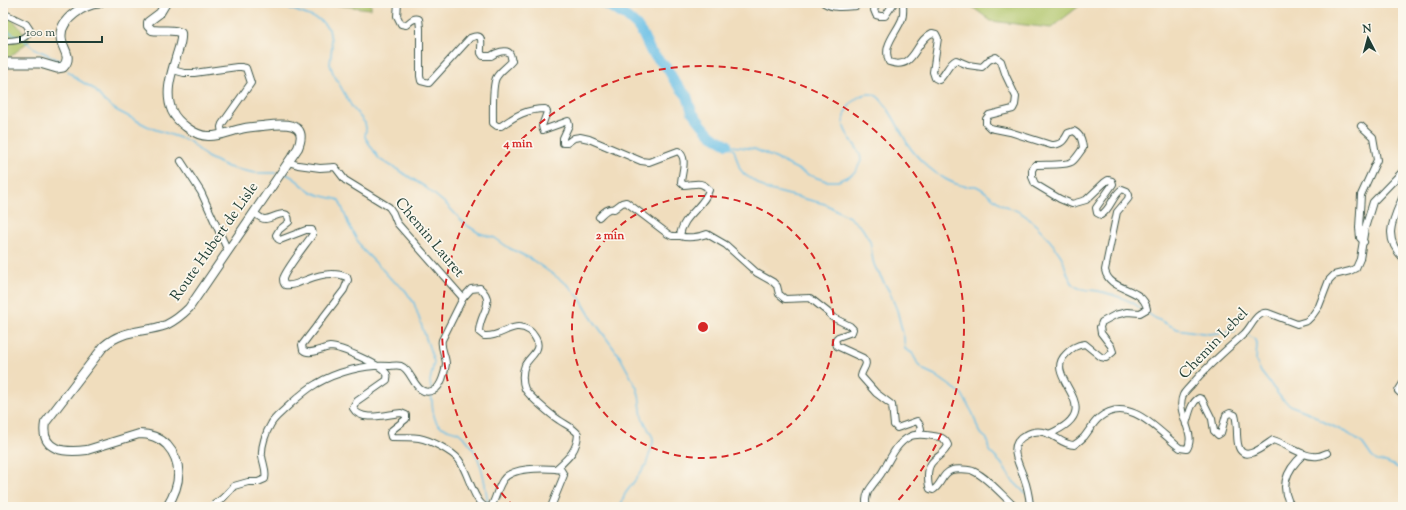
<svg xmlns="http://www.w3.org/2000/svg" width="1406" height="510" font-family="'Sorts Mill Goudy',serif">
	<style>
		.green { fill: #afc569; stroke: #67814e }
		.lines { fill: none; stroke-linecap: round; stroke-linejoin: round }
		.stream { stroke: #69bfe6; stroke-width: 1.5 }
		.river { stroke: #69bfe6; stroke-width: 10 }
		.minor-casing { stroke: #3e5549; stroke-width: 8 }
		.secondary-casing { stroke: #3e5549; stroke-width: 10 }
		.primary-casing { stroke: #3e5549; stroke-width: 11 }
		.minor { stroke: #fff; stroke-width: 6 }
		.secondary { stroke: #fff; stroke-width: 8 }
		.primary { stroke: #fff; stroke-width: 9 }
		.ring { fill: none; stroke: #d62828; stroke-width: 2; stroke-dasharray: 7 5 }
		.labels { text-anchor: middle; dominant-baseline: central; stroke-width: 3.5; stroke-linejoin: round; paint-order: stroke }
		.street-label { font-size: 15px; fill: #1f3d34; stroke: #fbf7ec }
		.centre { fill: #d62828; stroke: #fbf7ec; stroke-width: 2 }
		.ring-label { font-size: 12px; text-anchor: middle; font-weight: bold; fill: #d62828; stroke: #fbf7ec; stroke-width: 3.5; stroke-linejoin: round; paint-order: stroke }
	</style>
	<rect width="100%" height="100%" fill="#fbf7ec"/>
	<filter id="ink" filterUnits="userSpaceOnUse"><feTurbulence type="fractalNoise" baseFrequency=".025" numOctaves="2"/><feDisplacementMap in="SourceGraphic" scale="8" xChannelSelector="R" yChannelSelector="G"/><feConvolveMatrix kernelMatrix="1 2 1 2 8 2 1 2 1" color-interpolation-filters="sRGB"/></filter>
	<filter id="wash" filterUnits="userSpaceOnUse"><feTurbulence type="fractalNoise" baseFrequency=".012" numOctaves="4" result="noise"/><feDisplacementMap in="SourceGraphic" scale="16" xChannelSelector="R" yChannelSelector="G"/><feGaussianBlur stdDeviation="0.9" result="paint"/><feColorMatrix in="noise" values="0 0 0 0 0 0 0 0 0 0 0 0 0 0 0 0 0 1.4 0 .05"/><feComposite in="paint" operator="in"/></filter>
	<g filter="url(#wash)">
		<rect width="100%" height="100%" fill="#f0ddbd"/>
		<!-- green -->
		<g class="green">
			<polygon points="335,3 371,3 371,9 334,5"/>
			<polygon points="967,3 1083,3 1051,28 991,21"/>
			<polygon points="3,8 30,40 3,63"/>
		</g>
		<g class="lines">
			<!-- stream -->
			<g class="stream">
				<polyline points="279,3 283,6 320,20 329,29 332,46 330,64 333,73 352,107 365,123 366,128 365,137 379,159 400,171 425,187 446,204 461,220 468,226 479,233 495,238 509,248 531,259 568,285 579,297 591,317 620,357 637,388 639,395 642,417 653,438 653,443 646,465 625,494 620,507"/>
				<polyline points="3,28 20,38"/>
				<polyline points="24,40 34,48 60,61"/>
				<polyline points="68,71 77,79 94,89 104,101 116,110 151,128 189,141 207,157 228,167 240,170 256,173 276,173"/>
				<path d="M727,144L732,146L754,149L777,159L809,175L826,181H838L851,175L856,171L861,161C861,143 835,133 846,111C849,105 854,100 860,96C865,94 870,93 875,95C886,100 901,132 907,143C912,151 919,159 927,166C936,174 951,184 964,186C968,187 972,185 976,186C986,190 993,200 1003,205C1012,209 1020,211 1027,217C1040,228 1052,242 1061,256C1066,265 1066,278 1075,286C1081,291 1090,289 1098,291C1111,294 1130,299 1140,308"/>
				<polyline points="728,145 734,150 740,169 744,174 766,189 825,204 849,217 862,228 870,241 873,261 875,267 889,291 897,310 904,338 905,349 912,353 919,366 924,370 935,375 962,394 973,414 979,432 987,439 989,451 1001,463 1012,480 1025,493"/>
				<path d="M286,174C297,178 302,187 312,192C321,197 330,197 339,200L349,225L362,249L382,269L391,279L405,290L414,303L434,362L430,381L431,389"/>
				<polyline points="1146,312 1155,318 1177,329 1209,334 1235,331"/>
				<polyline points="1248,335 1254,339 1257,343 1256,361 1261,372 1282,399 1292,406 1310,413 1322,421 1349,434 1363,444 1372,457 1377,461 1386,462 1403,470"/>
				<path d="M431,393C433,403 431,414 437,423C442,430 452,429 459,433C481,449 485,480 488,505"/>
				<polyline points="1031,499 1039,507"/>
			</g>
			<!-- river -->
			<polyline class="river" points="603,3 627,17 637,26 643,35 651,52 667,68 675,82 687,96 692,112 703,126 711,135 727,144"/>
		</g>
	</g>
	<g filter="url(#ink)">
		<g class="lines">
			<!-- minor casing -->
			<g class="minor-casing">
				<g id="minor">
					<path d="M398,3L397,16L401,24L406,25C410,22 413,17 419,19L420,28V76L421,81L429,83L470,38C486,31 480,45 481,53L483,56H491C495,53 507,48 510,54C511,55 511,60 512,61C507,67 500,71 496,78C492,86 493,113 493,123L497,126H501C515,116 527,109 545,109L547,112L542,126L543,130L568,121L569,125L563,138V143H567L574,138L580,137L589,139L641,161L649,162L678,151C688,158 682,171 681,182L684,185C694,185 702,180 709,190C704,207 682,216 680,236C689,239 698,237 707,234L726,245L757,273L773,282L777,286L779,294L785,299L810,298L829,313L832,317L850,326L853,329L852,332L838,337L835,340L837,346L863,358C870,364 862,369 861,376L876,393L892,405L894,425L897,428L917,421L920,425L921,429L918,434"/>
					<path d="M824,3C834,9 845,7 856,6L858,3"/>
					<polyline points="877,3 874,10 876,15 880,16 885,16 894,3"/>
					<path d="M903,3C903,8 904,14 902,19C896,34 882,45 889,62C916,71 914,41 932,33L936,34L938,38L933,72L935,78L939,80C946,74 948,64 956,60L968,65L982,67L989,60L996,57L1001,61L1006,76L1016,97L1015,105L1013,109L989,115L986,119V124L990,128L1010,132L1051,145C1061,145 1064,141 1068,133L1074,131C1081,135 1082,140 1083,148C1080,152 1077,157 1073,161C1068,166 1044,164 1035,165L1032,170V177L1035,184L1060,199L1072,204L1086,200L1105,182L1108,180L1112,181L1113,184L1096,208L1097,213L1101,215C1111,209 1112,196 1122,189L1127,191L1129,195L1128,199L1117,212L1105,270C1109,292 1143,286 1147,309L1140,313L1127,312L1115,315L1102,322L1100,327L1101,333L1111,346L1113,352L1106,358L1101,357L1085,344C1076,345 1072,348 1066,354C1040,379 1112,408 1049,434"/>
					<path d="M3,13L26,24L30,30C25,41 14,41 3,41"/>
					<polyline points="173,70 184,73 194,73 237,67 241,67 246,68 251,83 222,124 221,127 222,134"/>
					<polyline points="1361,126 1373,137 1377,160 1361,195 1359,228 1360,238 1364,242"/>
					<polyline points="181,161 201,192 228,251"/>
					<polyline points="288,162 298,165 320,168 335,167 345,180 389,207 393,213 397,223 463,298"/>
					<path d="M1403,196C1393,220 1382,237 1403,258"/>
					<path d="M254,212C257,215 260,219 265,219C273,219 289,206 289,222L279,230L276,235L278,239L280,240L306,230H312L313,234C307,243 285,270 283,279C283,283 283,282 285,285C293,287 299,282 306,280C318,275 334,271 347,277L348,280L344,290L302,345L303,350C310,356 322,348 330,347C340,347 382,365 387,374C388,376 387,377 387,380L357,401L353,408C361,423 387,414 401,413L406,415V419L392,430L390,433L391,437C400,437 410,437 419,438C430,440 452,451 459,460C468,472 474,503 486,507"/>
					<path d="M599,217C604,212 607,208 614,209L622,203L626,202L668,234L672,236H680"/>
					<polyline points="1403,383 1398,391 1400,393 1403,394"/>
					<path d="M1186,424C1189,416 1190,403 1199,398L1202,399L1212,419L1214,431L1218,435L1221,433L1226,415L1230,413L1235,415C1238,425 1236,434 1238,444C1242,465 1264,446 1273,440C1287,444 1303,458 1318,456C1321,456 1324,454 1327,453"/>
					<path d="M211,507L223,498L234,486L248,482H258L265,479C267,470 263,464 262,456C261,446 266,432 271,424C274,418 281,413 285,409C295,400 305,390 316,384C336,372 366,364 389,366C392,366 397,365 401,366C413,370 415,399 434,390C441,387 445,372 446,364C446,356 440,348 442,340L463,298L471,289L480,288C497,303 479,313 479,332L484,336C503,338 512,319 530,331C533,333 534,336 536,339C542,350 530,356 525,365C522,372 522,382 525,389C529,396 551,415 559,420C566,425 573,427 578,434C577,451 568,458 556,469"/>
					<path d="M489,507L492,505C496,497 498,487 503,480C511,467 543,468 556,469L561,470L564,475L551,507"/>
					<path d="M867,507C865,502 866,497 868,492C871,486 877,480 881,474C889,462 895,444 909,437C916,433 925,435 933,436C941,437 945,438 948,445C943,459 928,456 928,476C928,481 928,485 930,489L933,490C941,486 942,473 952,470C955,469 970,469 973,471C987,477 1002,495 1013,505L1017,507"/>
					<path d="M1025,507L1030,505C1029,496 1027,486 1024,478C1019,463 1006,445 1026,435C1031,432 1037,431 1043,432C1055,434 1062,445 1074,445C1077,443 1081,440 1084,437C1089,431 1093,423 1099,418C1127,395 1155,427 1175,444L1180,448L1187,449C1197,433 1175,413 1183,395C1185,391 1190,387 1193,383C1208,365 1226,350 1244,334C1251,328 1256,311 1268,313L1297,324L1307,321L1312,316L1319,306L1329,280L1334,275L1350,271L1356,268L1360,259L1365,228L1373,202L1403,171"/>
					<path d="M1292,507C1278,487 1287,469 1304,454"/>
				</g>
			</g>
			<!-- secondary casing -->
			<g class="secondary-casing">
				<path id="secondary" d="M166,3L160,13L148,22V26L152,30C161,32 173,28 181,33C182,40 179,48 177,54C172,72 164,92 172,111C177,122 195,136 208,136C219,137 230,131 241,129C247,127 255,127 262,126C279,124 310,119 298,148L189,308C182,315 174,321 166,325C143,333 123,329 104,346L45,423C40,451 65,453 87,450L139,434C149,434 159,437 167,445C184,464 180,486 167,507"/>
			</g>
			<!-- primary casing -->
			<g class="primary-casing">
				<path id="primary" d="M3,63H40L57,68L63,67C74,56 60,48 61,35C61,19 84,4 99,3"/>
			</g>
			<!-- minor -->
			<use href="#minor" class="minor"/>
			<!-- secondary -->
			<use href="#secondary" class="secondary"/>
			<!-- primary -->
			<use href="#primary" class="primary"/>
		</g>
	</g>
	<!-- distance rings -->
	<g class="ring">
		<circle cx="703" cy="327" r="131"/>
		<path d="M514 507A261 261 0 1 1 892 507"/>
	</g>
	<g class="labels">
		<!-- street labels -->
		<g class="street-label">
			<text transform="translate(429 238) rotate(50)">Chemin Lauret</text>
			<text transform="translate(215 242) rotate(-55)">Route Hubert de Lisle</text>
			<text transform="translate(1214 344) rotate(-46)">Chemin Lebel</text>
		</g>
	</g>
	<circle cx="703" cy="327" r="6" class="centre"/>
	<g class="ring-label">
		<text x="518" y="147">4 min</text>
		<text x="610" y="239">2 min</text>
	</g>
	<!-- margin -->
	<rect width="1406" height="510" fill="none" stroke="#fbf7ec" stroke-width="16"/>
	<!-- north arrow -->
	<g transform="translate(1368 38) rotate(354)" stroke="#fbf7ec" stroke-width="3" paint-order="stroke">
	<path d="M0-3L7 15L0 10L-7 15Z" fill="#1f3d34"/>
	<text y="-6" font-size="11" font-weight="bold" text-anchor="middle" fill="#1f3d34">N</text>
	</g>
	<!-- scale -->
	<path d="M20 36v6h82v-6" fill="none" stroke="#1f3d34" stroke-width="2"/>
	<text x="26" y="36" font-size="12" fill="#1f3d34" stroke="#fbf7ec" stroke-width="3" paint-order="stroke">100 m</text>
</svg>
